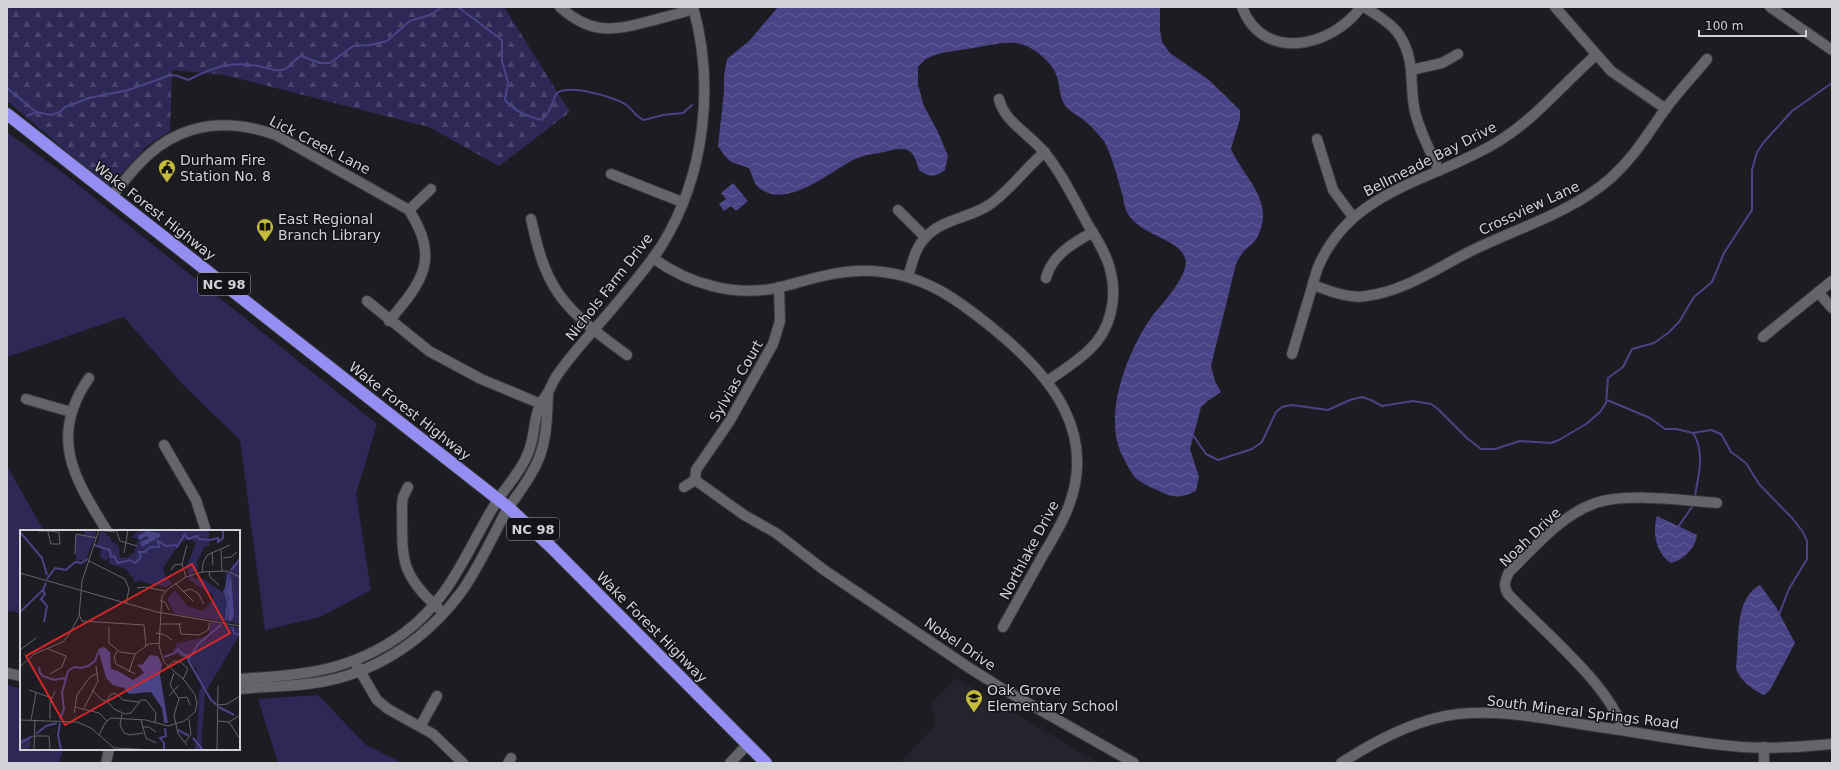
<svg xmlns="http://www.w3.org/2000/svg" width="1839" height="770" font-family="'DejaVu Sans',sans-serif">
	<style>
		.built { fill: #24242f }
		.grass { fill: #2d2856 }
		.forest { fill: url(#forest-firs) }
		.water { fill: url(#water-waves) }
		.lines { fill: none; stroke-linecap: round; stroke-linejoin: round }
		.stream { stroke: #4a4386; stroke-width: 2 }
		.minor-casing { stroke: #37383b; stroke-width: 12 }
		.highway-casing { stroke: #37383b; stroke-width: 14 }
		.minor { stroke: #64646b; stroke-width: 10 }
		.highway { stroke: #958ef2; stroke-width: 12 }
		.labels { text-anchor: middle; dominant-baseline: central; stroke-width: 3; stroke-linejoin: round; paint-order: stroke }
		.shield { fill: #131318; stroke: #98999c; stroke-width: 1 }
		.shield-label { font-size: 13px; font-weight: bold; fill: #d1d2d5 }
		.street-label { font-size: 14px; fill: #d1d2d5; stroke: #131318 }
		.poi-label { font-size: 14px; fill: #d1d2d5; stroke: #131318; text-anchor: start }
		.inset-river { fill: none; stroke: #4a4386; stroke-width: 2 }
		.inset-road { fill: none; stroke: #64656a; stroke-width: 1 }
		.view { fill: #d62828; fill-opacity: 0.15; stroke: #d62828; stroke-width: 2 }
		.inset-edge { fill: none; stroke: #d1d2d5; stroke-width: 2 }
	</style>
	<defs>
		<pattern id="forest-firs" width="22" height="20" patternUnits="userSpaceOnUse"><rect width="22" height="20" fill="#2d2856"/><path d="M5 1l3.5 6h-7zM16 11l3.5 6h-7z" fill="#4a466d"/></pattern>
		<pattern id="water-waves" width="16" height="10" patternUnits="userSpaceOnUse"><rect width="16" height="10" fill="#4a4386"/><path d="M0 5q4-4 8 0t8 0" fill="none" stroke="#635d96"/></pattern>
	</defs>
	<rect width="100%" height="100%" fill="#1c1c22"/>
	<!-- built -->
	<polygon class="built" points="956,678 1098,763 900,763 936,724 931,703"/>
	<!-- grass -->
	<g class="grass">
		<polygon points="7,132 66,175 377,424 356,494 371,590 320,617 265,630 240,440 182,384 124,317 7,357"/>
		<polygon points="7,466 44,531 21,531 21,615 14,611 7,612"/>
		<polygon points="7,685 21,689 21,749 63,749 59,763 7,763"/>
		<polygon points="318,695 366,745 402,763 278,763 258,699"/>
	</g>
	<!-- forest -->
	<polygon class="forest" points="7,7 504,7 570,112 499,166 429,127 225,75 172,70 170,131 147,146 109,187 7,101"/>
	<!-- water -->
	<g class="water">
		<path d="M778,7H1160V30L1162,42L1170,53L1209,80L1240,110V119L1231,149C1245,180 1276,201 1257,238C1254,243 1248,247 1244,251C1241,255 1238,260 1236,264L1211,366L1215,381L1221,392L1209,400L1201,407L1190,449L1199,477L1196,491C1174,501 1171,496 1150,487C1132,478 1132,474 1123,457C1101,417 1128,349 1153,315C1163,303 1190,274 1185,258C1178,237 1137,236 1126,210C1124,206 1124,201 1123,197C1119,183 1111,151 1103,140C1098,134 1092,127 1086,122C1080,116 1069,112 1064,104C1059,95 1060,84 1056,74C1050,60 1030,44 1015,43C1001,42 986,46 973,48C959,51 941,51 928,58C924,60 921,64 918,67V85L924,106L938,132L948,156L945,170C935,178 929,177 919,170C913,147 907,146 884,152C875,154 863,155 855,159C829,172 786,211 758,187C755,186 751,172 749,168L731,162L724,155L718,146L724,92V76L727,59L750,40Z"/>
		<polygon points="733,183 748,201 736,211 731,206 724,211 719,204 726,199 721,193"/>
		<path d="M1657,516L1697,535C1696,548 1683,560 1671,563C1656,554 1652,532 1657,516Z"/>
		<path d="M1760,585L1776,607L1795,643L1770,690L1764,695C1754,691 1737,678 1736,667C1740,640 1733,600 1760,585Z"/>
	</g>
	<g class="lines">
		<!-- stream -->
		<g class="stream">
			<path d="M458,7L502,40V61L508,82L505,100C515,112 528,117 542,120L549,111L556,94C568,83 612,97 625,104C633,109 634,116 644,120L663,115L683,113L692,105"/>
			<polyline points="7,88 36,112"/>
			<path d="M27,116L36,112L51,115L60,112L65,107L89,98L128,90L171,75L178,76L188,80C214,67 229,61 258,66C267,67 273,72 282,70C291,69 293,59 301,56L320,63H330L353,46L370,45L387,41L410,21L430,15L442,7"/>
			<polyline points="1607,400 1650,418 1665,429 1676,429 1693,433 1711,430 1721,434 1731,452 1746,463 1759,484 1792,518 1803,532 1807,541 1807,559 1789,589 1778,617"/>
			<path d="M1693,433C1705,451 1699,475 1695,495"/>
			<polyline points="1193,435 1206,454 1218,460 1252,449 1262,442 1276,412 1282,407 1292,405 1328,410 1350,400 1362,397 1371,400 1382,406 1413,401 1431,404 1438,409 1468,439 1481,449 1495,449 1520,441 1551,443 1559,440 1586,424 1600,412 1606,403 1608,378 1623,367 1632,349 1654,343 1668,333 1679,322 1694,297 1712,282 1724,253 1752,210 1752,170 1757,152 1764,142 1792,111 1832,83"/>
			<polyline points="1678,527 1692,507"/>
		</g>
		<!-- minor casing -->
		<g class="minor-casing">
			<g id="minor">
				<path d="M560,7C589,33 611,32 646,22C662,18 678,14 693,9"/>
				<path d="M1242,7C1263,63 1332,47 1361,7"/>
				<path d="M1364,7C1393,24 1407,35 1411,70C1412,83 1412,95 1414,107C1418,129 1430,150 1439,171"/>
				<polyline points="1555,7 1611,71 1666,109"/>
				<polyline points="1770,7 1832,50"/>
				<polyline points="1411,70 1442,63 1458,54"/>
				<path d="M999,99C1004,122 1031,135 1045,153C1062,174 1074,199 1087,223C1096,238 1106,253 1110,269C1118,297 1111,330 1089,350C1077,362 1061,371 1048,381"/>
				<polyline points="1317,139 1333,190 1353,217"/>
				<polyline points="611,174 682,202"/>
				<path d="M112,196C121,185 130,173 140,163C178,123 225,117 276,135L409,210C440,259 423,281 389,321"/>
				<polyline points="409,210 431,189"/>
				<polyline points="898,210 925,237"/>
				<path d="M531,219C536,241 541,263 552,283C568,313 600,335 627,355"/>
				<path d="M653,258C688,284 737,298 781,287C812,279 840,269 872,271C924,274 957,299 995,330C1050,375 1098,432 1068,508C1062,524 1052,540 1043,555C1030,579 1016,603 1003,627"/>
				<path d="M908,277C912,264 915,248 925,238C941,219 970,218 989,205C1010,191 1025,168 1045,152"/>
				<path d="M1046,278C1052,255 1073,243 1093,232"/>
				<path d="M1313,285C1330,291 1348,299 1366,296C1406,291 1438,267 1473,250C1520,227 1573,212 1612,177C1636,155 1648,133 1666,108C1679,91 1694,75 1707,59"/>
				<polyline points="779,287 780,321 773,344 729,422 696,470 695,480 744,515 776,533 824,570 971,669 1003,689 1134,763"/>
				<polyline points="1818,292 1832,308"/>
				<polyline points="367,301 429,351 481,379 546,406"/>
				<polyline points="1763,337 1832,281"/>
				<path d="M1292,354C1298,334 1304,314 1310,294C1313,284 1315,274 1319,265C1353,188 1435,181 1499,141C1536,118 1564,83 1596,55"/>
				<path d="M89,378C48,437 74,478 107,531"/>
				<polyline points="26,399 71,412"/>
				<polyline points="164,445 196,500 206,531"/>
				<path d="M408,487L403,497L402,505C403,556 397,571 438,608"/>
				<polyline points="684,487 695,480"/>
				<polyline points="357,666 377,700 388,709 433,734 463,763"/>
				<polyline points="7,673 21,676"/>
				<path d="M239,679C302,675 351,672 404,633C453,597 468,546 499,498C509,483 522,470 528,453C535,438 533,420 540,405C541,401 545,398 547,394C551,388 553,380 558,374C574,351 594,330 612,309C629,288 647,268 662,245C705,175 715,85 693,7"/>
				<path d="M239,689C268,686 298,687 326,681C381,670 429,636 462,591C478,568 490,542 503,517C511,502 523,489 531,474C547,449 547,422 548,393"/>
				<polyline points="421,725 437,696"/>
				<path d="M1623,730C1610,685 1541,629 1508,594C1503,585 1505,581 1509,572C1534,548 1560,516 1593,504C1624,492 1684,500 1717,503"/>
				<polyline points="106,763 109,749"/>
				<polyline points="508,763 511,758"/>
				<polyline points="730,763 748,744"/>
				<path d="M1341,763C1374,742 1407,724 1445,716C1491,707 1540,718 1586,725C1638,732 1690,743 1742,747C1772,749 1802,747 1832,744"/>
				<polyline points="1764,763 1764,747"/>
			</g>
		</g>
		<!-- highway casing -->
		<g class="highway-casing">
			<polyline id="highway" points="7,114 508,507 551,547 766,763"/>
		</g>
		<!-- minor -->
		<use href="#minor" class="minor"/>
		<!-- highway -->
		<use href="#highway" class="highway"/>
	</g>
	<!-- icons -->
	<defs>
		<g id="civic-pin" transform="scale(0.9)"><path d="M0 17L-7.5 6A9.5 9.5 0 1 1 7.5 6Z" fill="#c5bc3d" stroke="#131318"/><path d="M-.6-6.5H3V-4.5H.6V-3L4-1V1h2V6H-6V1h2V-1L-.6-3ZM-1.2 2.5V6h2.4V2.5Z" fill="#111"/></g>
		<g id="library-pin" transform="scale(0.9)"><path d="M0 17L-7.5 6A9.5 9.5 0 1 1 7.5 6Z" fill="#c5bc3d" stroke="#131318"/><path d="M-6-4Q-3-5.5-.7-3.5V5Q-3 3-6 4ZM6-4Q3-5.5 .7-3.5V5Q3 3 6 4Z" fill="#111"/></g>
		<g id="school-pin" transform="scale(0.9)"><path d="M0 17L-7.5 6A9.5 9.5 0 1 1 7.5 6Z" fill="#c5bc3d" stroke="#131318"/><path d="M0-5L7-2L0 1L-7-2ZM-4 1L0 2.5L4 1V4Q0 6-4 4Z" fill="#111"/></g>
	</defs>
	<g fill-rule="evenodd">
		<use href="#civic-pin" x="167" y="168"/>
		<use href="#library-pin" x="265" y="227"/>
		<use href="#school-pin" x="974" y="698"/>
	</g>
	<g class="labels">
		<!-- shield labels -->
		<g class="shield">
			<rect x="198" y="273" width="52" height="22" rx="3"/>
			<rect x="507" y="518" width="52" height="22" rx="3"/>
		</g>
		<g class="shield-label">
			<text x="224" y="284">NC 98</text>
			<text x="533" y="529">NC 98</text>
		</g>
		<!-- street labels -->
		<g class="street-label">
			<text transform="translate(320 145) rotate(27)">Lick Creek Lane</text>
			<text transform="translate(1430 159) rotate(-27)">Bellmeade Bay Drive</text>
			<text transform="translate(1529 208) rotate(-25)">Crossview Lane</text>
			<text transform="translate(155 211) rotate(38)">Wake Forest Highway</text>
			<text transform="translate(609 287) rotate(-52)">Nichols Farm Drive</text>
			<text transform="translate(736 381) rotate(-60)">Sylvias Court</text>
			<text transform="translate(410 411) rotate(38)">Wake Forest Highway</text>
			<text transform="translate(1530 537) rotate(-44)">Noah Drive</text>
			<text transform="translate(1029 550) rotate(-62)">Northlake Drive</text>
			<text transform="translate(652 627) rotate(45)">Wake Forest Highway</text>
			<text transform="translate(960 644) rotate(34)">Nobel Drive</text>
			<text transform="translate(1583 712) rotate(7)">South Mineral Springs Road</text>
		</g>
		<!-- poi labels -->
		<g class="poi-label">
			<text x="180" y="160">Durham Fire<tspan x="180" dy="16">Station No. 8</tspan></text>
			<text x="278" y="219">East Regional<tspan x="278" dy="16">Branch Library</tspan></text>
			<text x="987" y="690">Oak Grove<tspan x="987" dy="16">Elementary School</tspan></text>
		</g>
	</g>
	<!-- overview -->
	<g transform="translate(20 530)">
		<rect width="220" height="220" fill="#1c1c22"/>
		<path d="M64,0H76L75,8L66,30L56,31V4L64,5ZM119,0H189V16H185L177,32L178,41L172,43L173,48L183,49L202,62L206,55L205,42H209L212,36L220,29V94L155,84L147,69L155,60L167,76L183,81L193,70V65L169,50L167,35L176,13L172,10L161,11L143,38L145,46L152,53L147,57L125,53L107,41L112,34L105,29L114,23L118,9L111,7ZM216,97L220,98V104L185,163L181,220H174L177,208L179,162L182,156L180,150L175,148H185L190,145Z" fill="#2d2856"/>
		<path d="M80,1L87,2L86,7L90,5L91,11L99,16L100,28L113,27L111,36L122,50L114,53L113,48L106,39L88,33L90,27L85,31L80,27L81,19L77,15ZM191,92L216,97L190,145L183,151L177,148V140L170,131L153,122L157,113L191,106L189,100ZM-1 214a6 6 0 1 1 12 0a6 6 0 1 1-12 0Z" fill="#2d2856"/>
		<path d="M127,1L139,3L141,6L122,17L120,12L129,8L126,6L120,10L118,6ZM211,45L214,85L212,90L208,91L209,69L206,61ZM84,117L90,122L91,139L98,141L113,150L124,143L117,134L122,135L130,125L138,126L142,134L140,145L148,193H144L142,178L131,162L109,164L104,158L93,155L86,148L78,119Z" fill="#4a4386"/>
		<path class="inset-river" d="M0,2L22,28L27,45M74,15L90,20L91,27L94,26L98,33L110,30L115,33L121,27L119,22H125L130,17H139L138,11L146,16L155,15L157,17L165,4L168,9L177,6L179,9L190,10L198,8V12L203,8V0M211,40L220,29M27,49L35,38L46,40L55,32L61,33L68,29M23,60L25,64L21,69L27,76L24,92M0,82L23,60L26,53M206,90L208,71L205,62L209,44M212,97L214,103L220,105M144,127L155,123L158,119L163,125L169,126M19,137L20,143L23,146L34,150L45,148M197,175L191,170L168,130L178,114L201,95M199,177L214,185M40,189L44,179L42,163L48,141L54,137L61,138L68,136L75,131L78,123H81M40,193L38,205L41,220M158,200L169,206M16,204L26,196L37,193M173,208L183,220M0,213L13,206M144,220V213L140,208L146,206L145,198"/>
		<path class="inset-road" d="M79,0L95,2M96,0L100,11L117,16M18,1H29L37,2H39L40,14H31L29,6L28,3V0M201,20L202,41M192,22L193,35M104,23L108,0M55,24L56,4L77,8M203,28L211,27L217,22M69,31L105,49L109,59L106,74M151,40L154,35L162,34M189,41L190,47L199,55M182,42L183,33L187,25L210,15M0,43L137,82L220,96M166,47L182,42L207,41L220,47M166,47L162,34L167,15M155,53L173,71M117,58L125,57L145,61M162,62L170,59L178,63L184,74M140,70L146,73L149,80M59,84L62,91L124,95L126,116M141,94H162M159,94L161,104L179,105L188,100L190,92M89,97V113L100,122L115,124L129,114L139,113M136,103L145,105L152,110M28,119L46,126L42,137L30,144M0,120L16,108M97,121L94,128L96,134L115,144M0,137L14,124L43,112L50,103L59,86L62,51L79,0M147,137L154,131L161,132L168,139L163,149M109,142L115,124M154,143L150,155L159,169L154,185L158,204L167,215M9,160L32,168M72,160L82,170L87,171M149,166L159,155M159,168L167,167L170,175M119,172L103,170L95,163L90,165L87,171L94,179L105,184L111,183L121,170H126L136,183L135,193M198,175L207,174L220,166M55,177L79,183L87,191M64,178L78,151L76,136M54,183L57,165L70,147L78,143M102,184L100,195L104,203L110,205L123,203M30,189V173L35,161M0,190L57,192L71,198L94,218L136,220M11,190L16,163M121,190L126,208L136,213M198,191L209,192L220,185M209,192L220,209M122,197H129L136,202M79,205L85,193L91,188L126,190L148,196L164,191L175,182L177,173L175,165L165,151L144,132L139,116L142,66L148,59L166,47M15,206H29L30,220M165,212L171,205L169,189M14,220L15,190M197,220L198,156"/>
		<path class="view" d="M172,34L210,103L45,195L6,126Z"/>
		<rect width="220" height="220" class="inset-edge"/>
	</g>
	<!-- border -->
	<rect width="1839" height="770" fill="none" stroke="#d1d2d5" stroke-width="16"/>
	<!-- scale -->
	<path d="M1699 30v6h107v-6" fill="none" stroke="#d1d2d5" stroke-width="2"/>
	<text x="1705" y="30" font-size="12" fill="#d1d2d5" stroke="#131318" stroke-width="3" paint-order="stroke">100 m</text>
</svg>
